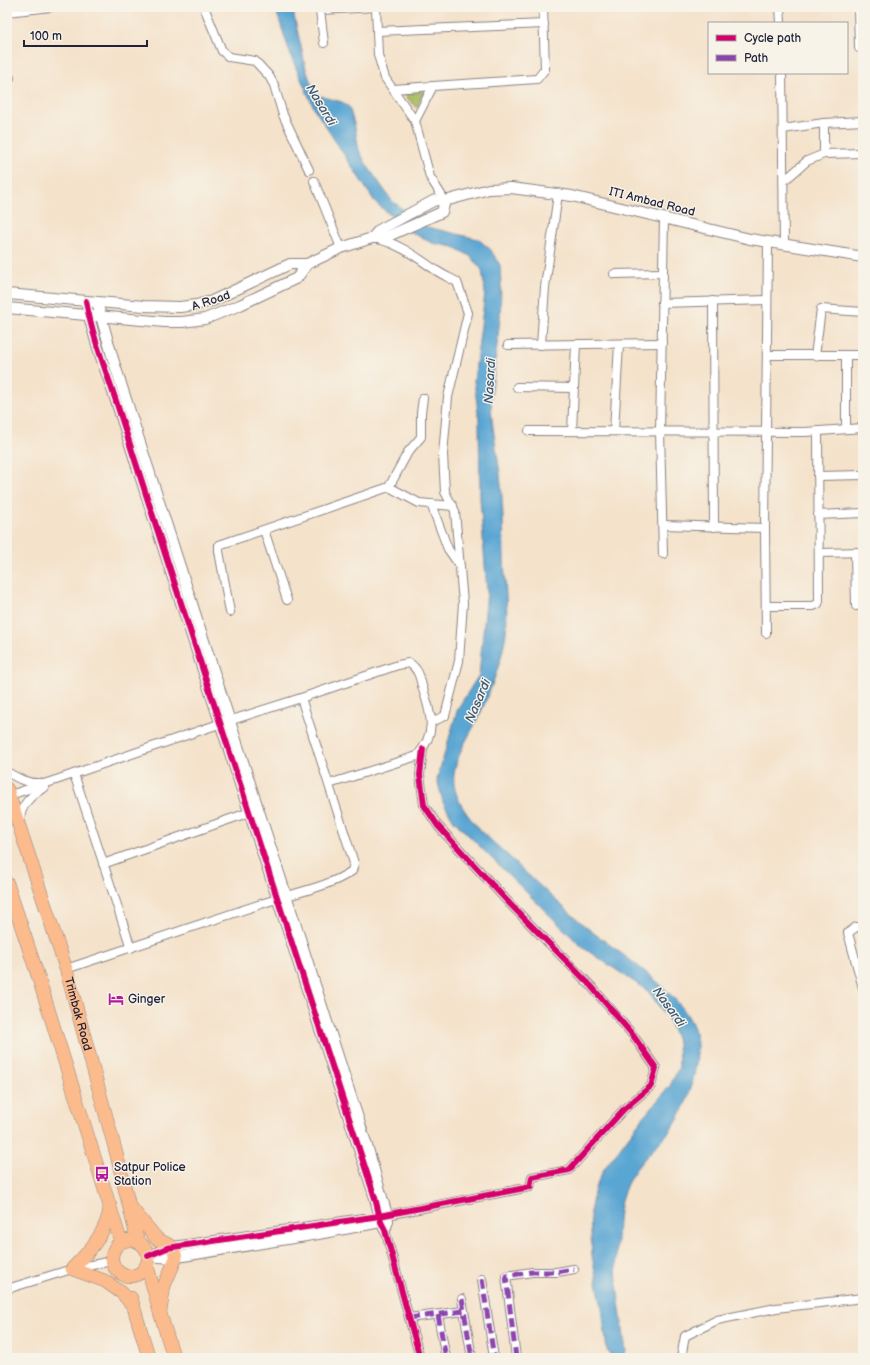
<svg xmlns="http://www.w3.org/2000/svg" width="870" height="1365" font-family="'Balsamiq Sans',sans-serif">
	<style>
		.green { fill: #abbe63; stroke: #66704f }
		.water { fill: #5aa6d3; stroke: #3e6487 }
		.lines { fill: none; stroke-linecap: round; stroke-linejoin: round }
		.minor-casing { stroke: #8b8282; stroke-width: 10 }
		.tertiary-casing { stroke: #8b8282; stroke-width: 12 }
		.trunk-casing { stroke: #8b8282; stroke-width: 14 }
		.minor { stroke: #fff; stroke-width: 8 }
		.tertiary { stroke: #fff; stroke-width: 10 }
		.trunk { stroke: #fbbb8c; stroke-width: 13 }
		.quiet { stroke: #8e44ad; stroke-width: 5; stroke-dasharray: 10 5; stroke-linecap: butt }
		.cycleway-casing { stroke: #f7f3e8; stroke-width: 8 }
		.cycleway { stroke: #d6006c; stroke-width: 6 }
		.labels { text-anchor: middle; dominant-baseline: central; stroke-width: 3; stroke-linejoin: round; paint-order: stroke }
		.street-label { font-size: 12px; fill: #22223b; stroke: #f7f3e8 }
		.poi-label { font-size: 12px; fill: #22223b; stroke: #f7f3e8; text-anchor: start }
		.water-label { font-size: 13px; font-style: italic; fill: #385778; stroke: #f7f3e8 }
	</style>
	<rect width="100%" height="100%" fill="#f7f3e8"/>
	<filter id="ink" filterUnits="userSpaceOnUse"><feTurbulence type="fractalNoise" baseFrequency=".025" numOctaves="2"/><feDisplacementMap in="SourceGraphic" scale="8" xChannelSelector="R" yChannelSelector="G"/><feConvolveMatrix kernelMatrix="1 2 1 2 8 2 1 2 1" color-interpolation-filters="sRGB"/></filter>
	<filter id="wash" filterUnits="userSpaceOnUse"><feTurbulence type="fractalNoise" baseFrequency=".012" numOctaves="4" result="noise"/><feDisplacementMap in="SourceGraphic" scale="16" xChannelSelector="R" yChannelSelector="G"/><feGaussianBlur stdDeviation="0.9" result="paint"/><feColorMatrix in="noise" values="0 0 0 0 0 0 0 0 0 0 0 0 0 0 0 0 0 1.4 0 .05"/><feComposite in="paint" operator="in"/></filter>
	<g filter="url(#wash)">
		<rect width="100%" height="100%" fill="#f4e2ca"/>
		<!-- green -->
		<polygon class="green" points="424,91 417,108 403,94"/>
		<!-- water -->
		<path class="water" d="M275,7H292L306,69L313,89L320,96L342,102L349,107L354,123L359,150L366,164L392,201L427,227L478,239L490,249L500,265L501,285L500,318L491,399C491,425 497,449 500,475C504,509 503,544 505,579C506,600 509,623 504,644C500,666 490,691 481,712C471,735 446,766 456,793C464,817 486,836 504,852C530,877 557,902 585,926C615,951 689,995 696,1036C701,1065 687,1111 668,1133C650,1154 632,1167 623,1194C618,1209 618,1222 617,1237C617,1245 616,1252 616,1259C616,1290 622,1321 626,1352L624,1358L611,1356L607,1350L602,1308L592,1256L590,1212L595,1188L604,1169L641,1120L670,1086L679,1067L678,1042L667,1017L648,991L582,947L454,821L443,802L437,779L458,708L479,675L487,592L480,498L479,420L474,381L485,293L482,270L470,256L454,247L432,243L409,231L375,202L315,110L292,59Z"/>
	</g>
	<g filter="url(#ink)">
		<g class="lines">
			<!-- minor casing -->
			<g class="minor-casing">
				<g id="minor">
					<polyline points="204,7 222,51 229,57 255,61 269,76 274,85 283,115 309,170"/>
					<polyline points="376,7 378,55 385,78 415,121 430,177 445,201"/>
					<polyline points="780,7 781,23"/>
					<polyline points="858,7 859,48"/>
					<polyline points="7,12 51,7"/>
					<polyline points="377,31 544,24"/>
					<polyline points="324,43 320,10 376,7"/>
					<polyline points="782,73 784,244"/>
					<polyline points="7,78 10,78"/>
					<polyline points="394,89 433,86"/>
					<polyline points="415,121 433,86 537,79 545,69 543,7"/>
					<polyline points="783,129 824,123 863,121"/>
					<polyline points="824,154 824,123"/>
					<polyline points="314,181 341,248"/>
					<polyline points="784,181 807,161 824,154 863,153"/>
					<path d="M378,239C400,244 419,259 437,271C443,275 450,278 457,282L468,313L448,397L443,454L445,492L455,511L463,603L459,661L445,716L431,722"/>
					<polyline points="614,274 663,273"/>
					<polyline points="713,301 714,527"/>
					<polyline points="662,303 767,300"/>
					<polyline points="508,345 662,343"/>
					<polyline points="541,345 545,287 558,194"/>
					<polyline points="767,355 863,355"/>
					<polyline points="815,356 821,309 863,312"/>
					<polyline points="517,387 574,388"/>
					<polyline points="846,429 846,355"/>
					<polyline points="529,431 805,432 863,428"/>
					<polyline points="572,431 576,344"/>
					<polyline points="614,431 619,344"/>
					<polyline points="818,476 863,475"/>
					<polyline points="389,487 419,503 453,506"/>
					<polyline points="431,504 448,549 460,566"/>
					<polyline points="818,515 863,513"/>
					<polyline points="663,525 765,528"/>
					<polyline points="264,530 287,600"/>
					<polyline points="855,552 856,606"/>
					<polyline points="820,553 863,552"/>
					<polyline points="663,554 660,431 664,218"/>
					<polyline points="766,606 813,606 818,604 819,601 818,431"/>
					<polyline points="230,612 219,551 219,545 389,487 408,452 421,437 421,413 423,398"/>
					<polyline points="766,633 765,528 768,242"/>
					<path d="M301,698L398,665L409,663C418,668 420,677 422,686C431,714 438,732 417,756L329,784"/>
					<path d="M7,772C17,778 28,784 40,783"/>
					<polyline points="74,774 131,948"/>
					<path d="M7,796L56,780L219,724L301,698L354,863L352,871C327,888 293,893 264,903C198,925 132,947 66,969"/>
					<path d="M20,822C19,806 32,794 45,787"/>
					<polyline points="103,864 253,811"/>
					<polyline points="863,927 856,927 848,933 863,988"/>
					<polyline points="387,1215 530,1187 532,1177 569,1170 624,1109 651,1086 656,1068 632,1034 591,986 510,904 438,826 424,805 420,775 423,749"/>
					<polyline points="385,1230 420,1358"/>
					<polyline points="482,1279 494,1358"/>
					<polyline points="7,1289 72,1269 112,1261"/>
					<polyline points="462,1299 472,1358"/>
					<polyline points="438,1315 446,1358"/>
					<polyline points="409,1318 464,1311"/>
					<polyline points="516,1358 506,1276 532,1272 557,1272 574,1269"/>
					<polyline points="681,1358 685,1336 717,1320 776,1308 863,1298"/>
				</g>
			</g>
			<!-- tertiary casing -->
			<g class="tertiary-casing">
				<g id="tertiary">
					<polyline points="372,238 384,238 442,212 445,201"/>
					<polyline points="7,294 144,306 180,307 196,305 212,301 290,264 307,264"/>
					<path d="M86,301C92,335 105,368 116,401C133,455 151,509 168,563C235,775 306,986 375,1198L381,1222L385,1230"/>
					<polyline points="97,302 113,359 368,1149 387,1215 388,1221 385,1230"/>
					<polyline points="7,308 165,322 182,322 205,319 240,305 297,278 307,264 341,248 372,238 379,230 435,200 445,201 489,189 511,188 572,196 750,239 863,257"/>
					<polyline points="148,1256 171,1258 318,1234 386,1221"/>
					<polyline points="149,1256 167,1248 363,1219"/>
				</g>
			</g>
			<!-- trunk casing -->
			<g class="trunk-casing">
				<g id="trunk">
					<path id="s1" d="M7,789L66,969L117,1156L138,1242"/>
					<polyline points="7,883 36,970 121,1242"/>
					<path d="M110,1206C108,1231 89,1252 72,1269L105,1281L122,1293L134,1307"/>
					<polyline points="132,1209 157,1239 173,1247 176,1258 164,1286 160,1313"/>
					<circle cx="130" cy="1258" r="18"/>
					<polyline points="147,1265 160,1313 174,1358"/>
					<polyline points="131,1298 149,1358"/>
				</g>
			</g>
			<!-- minor -->
			<use href="#minor" class="minor"/>
			<!-- tertiary -->
			<use href="#tertiary" class="tertiary"/>
			<!-- trunk -->
			<use href="#trunk" class="trunk"/>
			<!-- quiet -->
			<g class="quiet">
				<polyline points="482,1279 494,1358"/>
				<polyline points="462,1299 472,1358"/>
				<polyline points="438,1315 446,1358"/>
				<polyline points="409,1318 464,1311"/>
				<polyline points="516,1358 506,1276 532,1272 557,1272 574,1269"/>
			</g>
			<!-- cycleway casing -->
			<g class="cycleway-casing">
				<g id="cycleway">
					<path d="M86,301C92,335 105,368 116,401C133,455 151,509 168,563C235,775 306,986 375,1198L381,1222L385,1230L420,1358"/>
					<polyline points="148,1256 167,1248 379,1216 530,1187 532,1177 569,1170 624,1109 651,1086 656,1068 632,1034 591,986 510,904 438,826 424,805 420,775 423,749"/>
				</g>
			</g>
			<!-- cycleway -->
			<use href="#cycleway" class="cycleway"/>
		</g>
	</g>
	<!-- icons -->
	<defs>
		<g id="hotel-bare" transform="scale(1.2)"><path d="M-6-4.5h1.5V1H6V5H4.5V3h-9V5H-6ZM-4 0a1.8 1.8 0 1 1 3.6 0ZM.5 0V-2.5h3Q6-2.5 6 0Z" fill="#b5179e" stroke="#f7f3e8" stroke-width="2.5" paint-order="stroke"/></g>
		<g id="bus-bare" transform="scale(1.2)"><path d="M-5-6H5V4H4V6H2V4H-2V6H-4V4H-5ZM-3.5-4V0h7V-4ZM-3.5 1.2v1.5H-2V1.2ZM2 1.2v1.5H3.5V1.2Z" fill="#b5179e" stroke="#f7f3e8" stroke-width="2.5" paint-order="stroke"/></g>
	</defs>
	<g fill-rule="evenodd">
		<use href="#hotel-bare" x="116" y="999"/>
		<use href="#bus-bare" x="102" y="1174"/>
	</g>
	<g class="labels">
		<!-- street labels -->
		<g class="street-label">
			<text transform="translate(652 202) rotate(14)">ITI Ambad Road</text>
			<text transform="translate(211 301) rotate(-18)">A Road</text>
			<text stroke="none"><textPath href="#s1" startOffset="236">Trimbak Road</textPath></text>
		</g>
		<!-- poi labels -->
		<g class="poi-label">
			<text x="128" y="999">Ginger</text>
			<text x="114" y="1167">Satpur Police<tspan x="114" dy="14">Station</tspan></text>
		</g>
		<!-- water labels -->
		<g class="water-label">
			<text transform="translate(321 105) rotate(59)">Nasardi</text>
			<text transform="translate(490 381) rotate(-87)">Nasardi</text>
			<text transform="translate(478 701) rotate(-67)">Nasardi</text>
			<text transform="translate(669 1007) rotate(54)">Nasardi</text>
		</g>
	</g>
	<!-- margin -->
	<rect width="870" height="1365" fill="none" stroke="#f7f3e8" stroke-width="24"/>
	<!-- legend -->
	<rect x="708" y="22" width="140" height="52" fill="#f7f3e8" stroke="#a29fa3"/>
	<rect x="716" y="35" width="20" height="6" fill="#d6006c" stroke="#a29fa3"/>
	<text x="744" y="42" font-size="12" fill="#22223b">Cycle path</text>
	<rect x="716" y="55" width="20" height="6" fill="#8e44ad" stroke="#a29fa3"/>
	<text x="744" y="62" font-size="12" fill="#22223b">Path</text>
	<!-- scale -->
	<path d="M24 40v6h123v-6" fill="none" stroke="#22223b" stroke-width="2"/>
	<text x="30" y="40" font-size="12" fill="#22223b" stroke="#f7f3e8" stroke-width="3" paint-order="stroke">100 m</text>
</svg>
